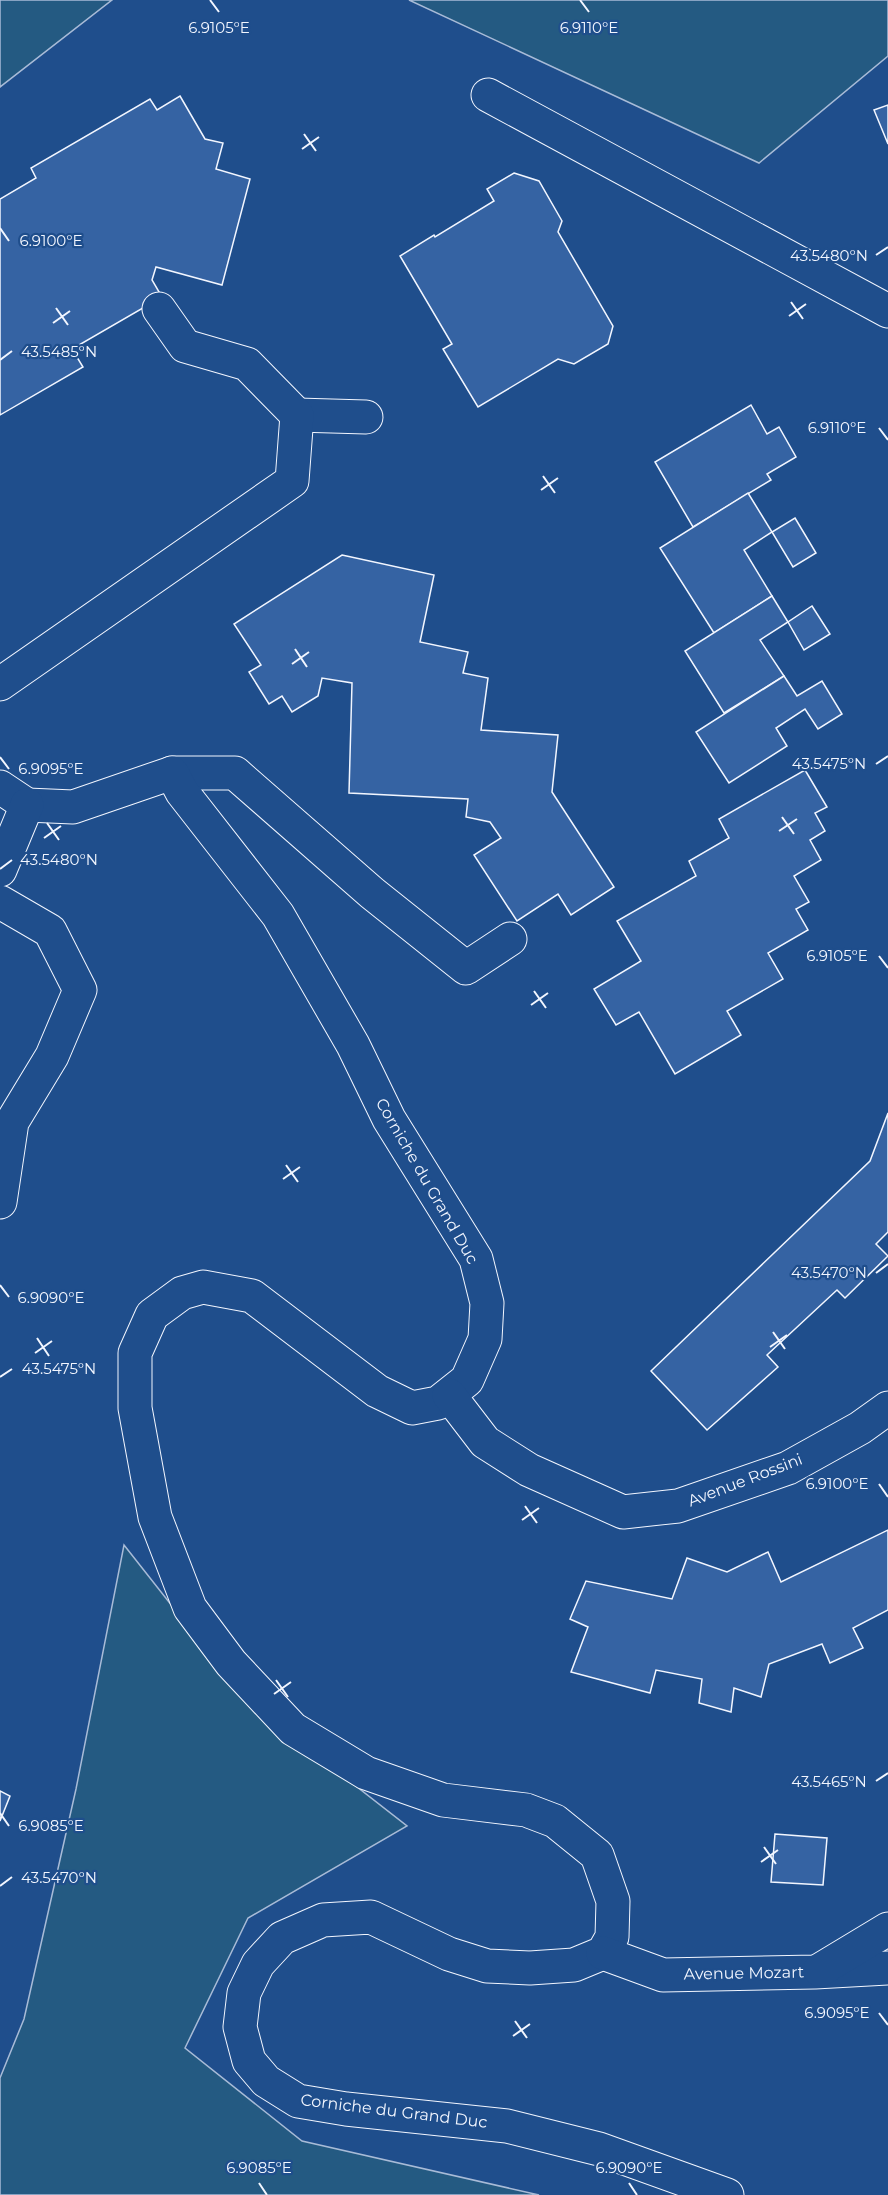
<svg xmlns="http://www.w3.org/2000/svg" width="888" height="2195" font-family="Montserrat,sans-serif">
	<style>
		.green { fill: #245a82; stroke: #a8bbd7; stroke-width: 1.5 }
		.building { fill: #3563a3; stroke: #f2f6ff; stroke-width: 1.5 }
		.lines { fill: none; stroke-linecap: round; stroke-linejoin: round }
		.street-casing { stroke: #f2f6ff; stroke-width: 35 }
		.street { stroke: #1f4e8c; stroke-width: 33 }
		.ticks { fill: none; stroke: #f2f6ff; stroke-width: 2 }
		.labels { text-anchor: middle; dominant-baseline: central; stroke-width: 4.5; stroke-linejoin: round; paint-order: stroke }
		.street-label { font-size: 16px; fill: #f2f6ff; stroke: #1f4e8c }
		.ticks-label { font-size: 15px; text-anchor: middle; fill: #f2f6ff; stroke: #1f4e8c; stroke-width: 4.5; stroke-linejoin: round; paint-order: stroke }
	</style>
	<rect width="100%" height="100%" fill="#1f4e8c"/>
	<!-- green -->
	<g class="green">
		<polygon points="0,0 112,0 0,87"/>
		<polygon points="409,0 888,0 888,56 759,163"/>
		<polygon points="124,1545 247,1701 407,1826 248,1918 185,2048 302,2141 539,2195 0,2195 0,2078 24,2019 76,1789"/>
	</g>
	<!-- building -->
	<g class="building">
		<polygon points="180,96 205,139 223,143 216,169 250,179 222,285 156,267 152,280 162,297 72,349 83,367 0,415 0,199 36,178 31,168 150,99 157,110"/>
		<polygon points="888,105 888,144 874,110"/>
		<polygon points="514,173 539,181 562,221 558,232 613,326 608,344 574,364 558,359 478,407 443,349 452,344 400,256 434,235 435,237 494,201 487,189"/>
		<polygon points="751,405 767,434 779,427 796,457 767,474 771,480 693,527 655,462"/>
		<polygon points="748,493 772,532 744,550 772,596 714,633 660,548"/>
		<polygon points="795,518 816,553 793,567 772,532"/>
		<polygon points="342,555 434,575 420,642 468,652 463,673 488,678 481,730 558,735 552,792 614,887 571,915 558,894 517,921 474,855 501,838 490,822 466,817 468,799 349,793 352,683 322,678 318,696 292,712 282,696 269,704 249,672 261,665 234,624"/>
		<polygon points="772,596 788,622 760,640 784,676 724,713 685,651"/>
		<polygon points="812,606 830,634 804,650 788,622"/>
		<polygon points="784,676 797,696 822,681 842,714 818,729 805,709 776,728 787,746 729,783 696,732"/>
		<polygon points="805,770 827,807 815,813 825,831 810,840 821,860 794,876 809,902 796,909 808,930 768,953 783,979 727,1011 741,1035 675,1074 639,1012 616,1025 594,989 641,961 617,921 696,876 689,861 729,838 719,819"/>
		<polygon points="888,1113 888,1232 876,1244 888,1256 845,1298 837,1290 767,1355 778,1367 707,1430 651,1371 870,1161"/>
		<polygon points="888,1530 888,1610 853,1628 863,1648 830,1663 822,1644 769,1664 761,1697 734,1688 731,1712 699,1703 702,1679 656,1670 650,1693 571,1672 588,1627 570,1619 586,1581 672,1599 687,1558 727,1572 768,1552 781,1582"/>
		<polygon points="0,1791 10,1796 0,1821"/>
		<polygon points="775,1834 827,1838 823,1885 771,1882"/>
	</g>
	<g class="lines">
		<!-- street casing -->
		<g class="street-casing">
			<g id="street">
				<polyline points="488,95 888,311"/>
				<polyline points="297,415 366,417"/>
				<polyline points="0,684 292,481 297,415 247,364 185,346 159,309"/>
				<polyline points="172,773 235,773 372,893 466,968 510,939"/>
				<polyline points="0,787 27,805"/>
				<polyline points="27,805 73,807 172,773 182,792 278,915 353,1045 389,1119 476,1259 487,1303 485,1339 467,1380 438,1403 412,1408 377,1391 252,1296 203,1287 182,1293 152,1315 135,1353 135,1408 155,1517 190,1608 231,1663 293,1729 366,1773 443,1800 526,1810 555,1821 597,1855 613,1901 612,1937 603,1953 574,1965 530,1968 487,1966 449,1954 371,1917 323,1920 282,1938 258,1964 244,1993 240,2027 249,2061 266,2081 298,2101 346,2109 507,2126 599,2149 727,2195"/>
				<polyline points="0,870 27,805"/>
				<polyline points="0,902 50,931 80,990 52,1056 12,1122 0,1202"/>
				<polyline points="449,1395 485,1442 529,1470 623,1512 678,1506 788,1468 860,1428 888,1408"/>
				<polyline points="603,1953 663,1975 815,1972 888,1968"/>
				<polyline points="820,1970 888,1929"/>
			</g>
		</g>
		<!-- street -->
		<use href="#street" class="street"/>
	</g>
	<!-- ticks -->
	<path class="ticks" d="M210,0L219,12M580,0L589,12M304,134L316,151M302,149L319,137M0,228L9,241M876,255L888,247M791,302L803,319M56,308L68,325M789,316L806,304M53,323L70,311M0,360L12,351M879,428L888,440M543,476L555,493M541,490L558,478M295,649L307,667M292,664L309,652M0,757L9,769M876,764L888,756M782,817L794,834M47,823L59,840M779,831L797,819M44,838L61,826M0,869L12,860M879,956L888,968M534,991L546,1008M531,1005L548,993M286,1165L298,1182M283,1179L300,1167M876,1273L888,1264M0,1285L9,1297M773,1332L785,1349M37,1338L49,1356M770,1347L787,1335M35,1353L52,1341M0,1377L12,1369M879,1484L888,1497M525,1506L537,1523M522,1520L539,1508M276,1680L288,1697M274,1694L291,1682M876,1781L888,1773M0,1813L9,1826M764,1847L776,1864M761,1862L778,1850M0,1886L12,1877M879,2013L888,2025M515,2021L527,2038M513,2036L530,2024M259,2183L267,2195M629,2183L637,2195"/>
	<g class="labels">
		<!-- street labels -->
		<g class="street-label">
			<text transform="translate(427 1181) rotate(60)">Corniche du Grand Duc</text>
			<text transform="translate(745 1480) rotate(-21)">Avenue Rossini</text>
			<text transform="translate(744 1973) rotate(-1)">Avenue Mozart</text>
			<text transform="translate(394 2111) rotate(7)">Corniche du Grand Duc</text>
		</g>
	</g>
	<g class="ticks-label">
		<text x="589" y="33">6.9110°E</text>
		<text x="219" y="33">6.9105°E</text>
		<text x="51" y="246">6.9100°E</text>
		<text x="829" y="261">43.5480°N</text>
		<text x="59" y="357">43.5485°N</text>
		<text x="837" y="433">6.9110°E</text>
		<text x="829" y="769">43.5475°N</text>
		<text x="51" y="774">6.9095°E</text>
		<text x="59" y="865">43.5480°N</text>
		<text x="837" y="961">6.9105°E</text>
		<text x="829" y="1278">43.5470°N</text>
		<text x="51" y="1303">6.9090°E</text>
		<text x="59" y="1374">43.5475°N</text>
		<text x="837" y="1489">6.9100°E</text>
		<text x="829" y="1787">43.5465°N</text>
		<text x="51" y="1831">6.9085°E</text>
		<text x="59" y="1883">43.5470°N</text>
		<text x="837" y="2018">6.9095°E</text>
		<text x="259" y="2173">6.9085°E</text>
		<text x="629" y="2173">6.9090°E</text>
	</g>
</svg>
